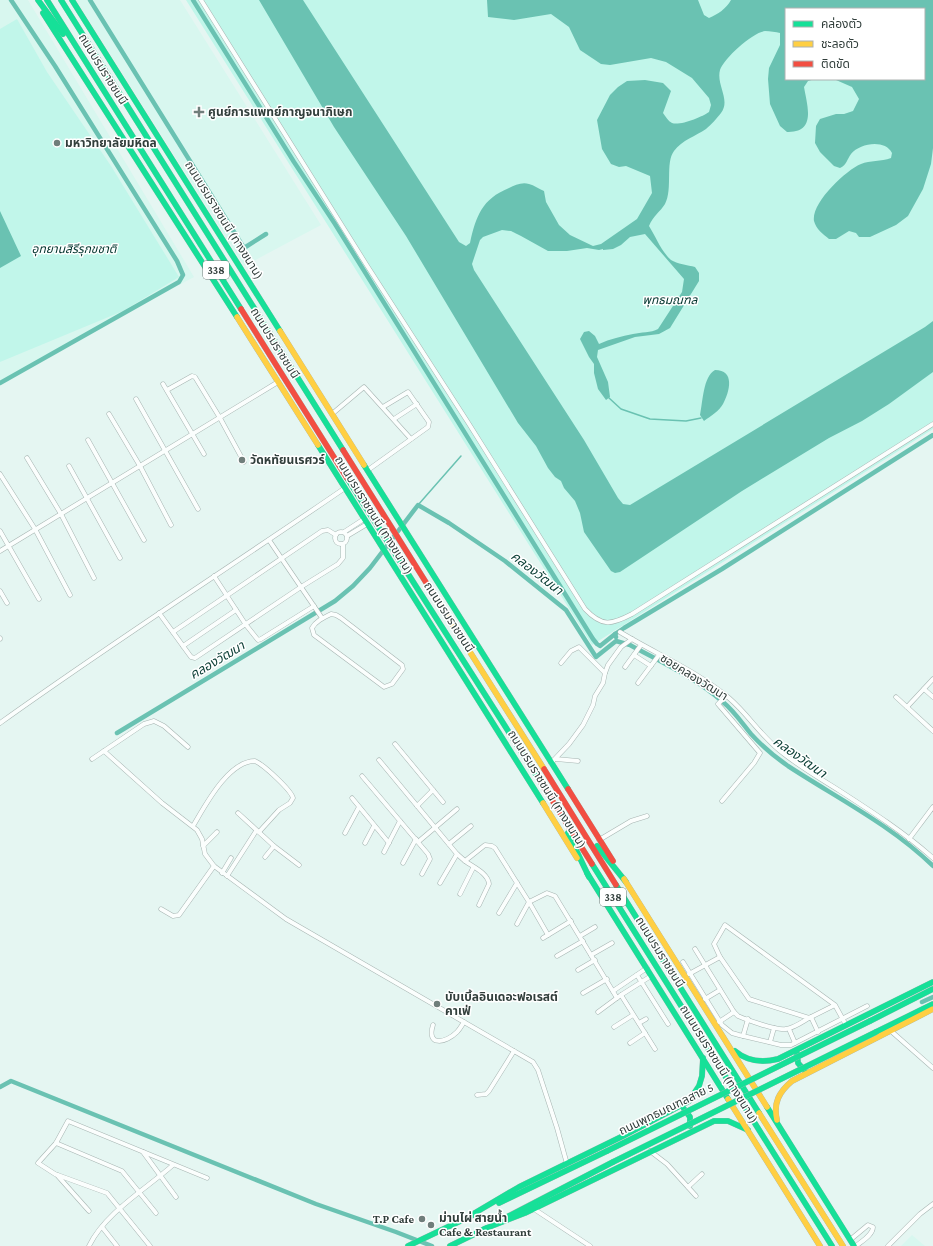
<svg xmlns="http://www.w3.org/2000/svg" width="933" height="1246" font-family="'Crimson Pro','Noto Sans Thai',serif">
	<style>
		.built { fill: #d8f7ef }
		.green { fill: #c1f6ea; fill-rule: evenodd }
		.water { fill: #6ac2b2 }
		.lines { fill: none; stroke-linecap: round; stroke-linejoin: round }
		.stream { stroke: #6ac2b2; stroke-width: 1.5 }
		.canal { stroke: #6ac2b2; stroke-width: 4.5 }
		.street-casing { stroke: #a7b5b2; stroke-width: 5 }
		.fast-casing { stroke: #a7b5b2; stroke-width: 6 }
		.slow-casing { stroke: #a7b5b2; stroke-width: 6 }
		.jam-casing { stroke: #a7b5b2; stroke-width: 6 }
		.street { stroke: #fbfefd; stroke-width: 4 }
		.fast { stroke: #16e098; stroke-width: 5.5 }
		.slow { stroke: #ffcf43; stroke-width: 5.5 }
		.jam { stroke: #f24e42; stroke-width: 5.5 }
		.fast-bridge-casing { stroke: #a7b5b2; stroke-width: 6; stroke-linecap: butt }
		.fast-bridge { stroke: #16e098; stroke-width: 5.5 }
		.poi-dot { fill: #707e7b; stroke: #fff; stroke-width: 1.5 }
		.labels { text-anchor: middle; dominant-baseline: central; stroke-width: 3; stroke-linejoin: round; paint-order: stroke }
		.shield { fill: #fff; stroke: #6f7876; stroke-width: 1 }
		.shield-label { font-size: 11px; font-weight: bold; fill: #313e3b }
		.street-label { font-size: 12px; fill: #313e3b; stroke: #fff }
		.poi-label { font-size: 12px; font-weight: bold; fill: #313e3b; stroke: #fff; text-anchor: start }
		.park-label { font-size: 12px; font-style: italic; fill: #00342d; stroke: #fff }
		.water-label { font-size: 13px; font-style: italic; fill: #0e4138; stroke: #fff }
	</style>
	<rect width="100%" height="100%" fill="#e5f6f2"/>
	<!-- built -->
	<g class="built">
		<polygon points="0,0 28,0 194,277 0,381"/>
		<polygon points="76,0 180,0 321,225 244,266"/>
		<polygon points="912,1235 925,1246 901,1246"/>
	</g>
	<!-- green -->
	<g class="green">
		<path d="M186,0H933V429L592,645ZM786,9H924V79H786Z"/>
		<polygon points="17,19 47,72 111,166 179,277 123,311 0,362 0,29"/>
	</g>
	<!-- water -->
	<g class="water">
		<path d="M259,0H303L459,242L466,246L470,243C476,216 482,199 509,188C515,185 522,182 529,184C534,185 539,189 544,191L546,202L559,225L570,235L593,246L601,244L637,219L652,193L650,176L626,166L619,167L611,164L602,149L597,120L610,95L618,87L627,81L645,80L663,83L671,91L663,113C666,117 668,121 672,123C680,126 702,117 709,112L711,105L709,98L692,78L666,62L651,58L610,65L601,64L580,50L569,27L551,14L514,20L488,17L487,0H698L704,15L709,18C718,14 726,9 731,0H933V148L931,164L923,189L908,216L896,225L870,237H859L856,233L849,231L836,239H829C823,234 816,229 814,221C811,203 846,170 861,164C870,160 881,162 891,158L892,153C885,139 860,143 851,154C847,159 847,165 840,168L834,166L820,152L815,143L816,126L820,119L836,114H844L853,111L859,99L852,87L836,80L824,79H924V9H786V79H815L808,81L804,87C807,105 817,133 787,132L780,126L770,104L768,79L769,68L780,45V33C776,32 770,31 765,31C753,32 724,58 720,70C716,85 731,100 721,113C717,118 711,125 706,129C696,136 682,140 674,151C665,163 673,189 665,204C660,212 653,216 649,226C656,237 661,251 671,260C677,264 688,265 695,267L699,273V281L670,328L659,334L635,337L598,350L597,357L608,382L610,397L606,400L598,389L594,373V364L589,357L580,339L584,332L589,331L595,336L599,344C610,339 622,336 633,334C641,332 651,333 658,329L682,292L684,279L645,234L630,237L621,245L613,249L603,250V249L599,250L587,248L567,251H548L521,236L511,231L502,230L483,237L480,240L472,264L474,270L584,440L618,498L623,504L630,505L925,327L933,321V372L889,404L862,421L829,438L742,491L620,572L615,573L611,571L584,532L580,513L575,501L564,488L561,481L555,477L548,468L536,446L518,423L406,236L334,127Z"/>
		<polygon points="0,211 21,256 0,268"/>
		<path d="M715,370C735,370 730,391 723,404C719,411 711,416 704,421L700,415C703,401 703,377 715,370Z"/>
	</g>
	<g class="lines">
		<!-- stream -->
		<g class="stream">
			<polyline points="609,398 621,409 650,419 686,421 701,418"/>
			<polyline points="418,505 461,456"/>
		</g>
		<!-- canal -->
		<g class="canal">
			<polyline points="90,0 244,248 266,234"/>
			<polyline points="193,0 294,162 335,224 593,639 597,644 600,646 615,634"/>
			<polyline points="0,383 179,282 183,275 177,261 55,66 11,0"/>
			<polyline points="616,637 615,634 624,628 722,569 933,435"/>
			<path d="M117,733L335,601L353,586L370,568L418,505L449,523L505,561L566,610L596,657L616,641L630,645C661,662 696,678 723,702C734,711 742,723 751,734C762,746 775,757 788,766C837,798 891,825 933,866"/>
			<polyline points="922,1002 933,997"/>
			<polyline points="0,1087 11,1081 316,1204 396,1232 432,1246"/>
		</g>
		<!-- street casing -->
		<g class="street-casing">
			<g id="street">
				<path d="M201,0L366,264L469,424L585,609C602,627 611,625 632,614L933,424"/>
				<polyline points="163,384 204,454"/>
				<polyline points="167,390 192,376 195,377 220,418 244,462"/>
				<polyline points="136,399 198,509"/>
				<polyline points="109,414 140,466 171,525"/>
				<polyline points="332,414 364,387 411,439"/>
				<polyline points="394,419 417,404"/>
				<polyline points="88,440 144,540"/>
				<polyline points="27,458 61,514 94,578"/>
				<polyline points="69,466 120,558"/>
				<polyline points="368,470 428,427 429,422 408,392 383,407"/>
				<polyline points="0,474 35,529 70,595"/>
				<polyline points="0,531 39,599"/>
				<circle cx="341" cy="538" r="6"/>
				<polyline points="344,532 364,519"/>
				<polyline points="347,536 367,524"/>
				<polyline points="269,540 322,618"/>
				<polyline points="0,551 278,382"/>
				<polyline points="214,576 246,625 258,640 261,639 314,606"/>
				<polyline points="0,591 7,603"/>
				<polyline points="159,613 191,657 195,658 301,587 338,564 343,558 343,544"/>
				<path d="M331,614L336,615L341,618L402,665L403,669L392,684L384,687L380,684L314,635L312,628C316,621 323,618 331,614Z"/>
				<polyline points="173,632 322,531 328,530 336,535"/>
				<path d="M620,632C656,654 697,671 729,698C749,715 762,738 784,754C802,768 821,779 840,791C871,811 905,833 933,858"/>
				<polyline points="0,638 0,639"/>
				<polyline points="183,646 236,610"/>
				<polyline points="634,655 651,666"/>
				<polyline points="561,663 571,651 579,647 605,673"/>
				<polyline points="625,667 641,645"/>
				<polyline points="638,683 659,655"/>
				<polyline points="924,689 933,697"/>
				<polyline points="896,697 933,731"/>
				<polyline points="907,707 933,679"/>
				<path d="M0,723C113,642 230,567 345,488"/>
				<polyline points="395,744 443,802"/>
				<polyline points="104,751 162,803 197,830 202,839 205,854 214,866 286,919 533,1062 538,1070 557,1128 567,1164"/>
				<polyline points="92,759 144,724 154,721 164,726 188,747"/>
				<polyline points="556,759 578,761"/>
				<polyline points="379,760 457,854 465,861 485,845 492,846 495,848 529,902 547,893 555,896 617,998"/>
				<polyline points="551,763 569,744 583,725 593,705 595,696 603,683 605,673 608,665 621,647 632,639"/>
				<polyline points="362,776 428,854 430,859 422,874"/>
				<polyline points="352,798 389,843"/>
				<polyline points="722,801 754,763 760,753 718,704 726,696"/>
				<polyline points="417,806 433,790"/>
				<polyline points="238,813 274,846 299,865"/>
				<path d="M193,826C205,806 228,761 255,761C264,765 291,790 293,798L290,803L279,810L259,832"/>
				<polyline points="345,833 359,807"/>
				<polyline points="909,839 933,807"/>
				<polyline points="599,840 631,821 647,816"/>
				<polyline points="418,842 457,809"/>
				<polyline points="365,843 374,826"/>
				<polyline points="449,844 471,826"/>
				<polyline points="203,846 217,832"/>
				<polyline points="384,852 400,821"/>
				<polyline points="265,857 274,846"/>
				<path d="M465,861C473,867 488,873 489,884L479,905"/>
				<polyline points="403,863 416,839"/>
				<polyline points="222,873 231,858"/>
				<polyline points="227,876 256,831"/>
				<polyline points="440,883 457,854"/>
				<polyline points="460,894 473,868"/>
				<polyline points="529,902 548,935"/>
				<polyline points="161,909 173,916 179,915 214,866"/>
				<polyline points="499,913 517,883"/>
				<polyline points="517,924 529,902"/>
				<polyline points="580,936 595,927"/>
				<polyline points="543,938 571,921"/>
				<path d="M695,949L734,1012L738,1016C747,1020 777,1031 786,1029C794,1028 802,1022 809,1018"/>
				<polyline points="591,955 612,943"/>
				<polyline points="557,956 583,941"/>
				<polyline points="683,962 722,1025 732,1033 739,1035 781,1045 791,1045 867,1006"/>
				<polyline points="578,970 595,960"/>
				<polyline points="689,974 720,957"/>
				<polyline points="637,975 668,1024"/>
				<polyline points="613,991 647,968"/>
				<polyline points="583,993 607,979"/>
				<polyline points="621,995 655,1049"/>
				<polyline points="705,999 720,990"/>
				<polyline points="835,1005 809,1018 749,999 720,957 714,944 725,925 835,1005 846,1025"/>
				<polyline points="598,1012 621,995 651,976"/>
				<polyline points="811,1017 818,1032"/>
				<polyline points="719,1022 734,1012"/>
				<polyline points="639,1023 646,1019"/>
				<path d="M433,1025C426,1047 446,1043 457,1032C460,1029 462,1025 464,1022"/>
				<polyline points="614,1027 633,1015"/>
				<polyline points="789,1029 795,1043"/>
				<polyline points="891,1031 933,1068"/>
				<polyline points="743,1036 748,1019"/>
				<polyline points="770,1042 774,1028"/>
				<polyline points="630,1043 645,1033"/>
				<polyline points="477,1095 486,1094 489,1091 514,1051"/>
				<polyline points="56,1143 122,1171 156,1213"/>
				<polyline points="650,1151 667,1164 696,1196"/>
				<polyline points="143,1152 176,1197"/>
				<polyline points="57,1175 89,1211"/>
				<polyline points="688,1187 702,1174"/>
				<polyline points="534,1209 590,1246"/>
				<polyline points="102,1227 117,1246"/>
				<path d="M850,1240L868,1225L873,1227C873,1235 862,1241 856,1246"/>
				<path d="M89,1246C105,1213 146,1189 173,1165"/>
				<polyline points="150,1246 107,1193 55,1174 38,1163 56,1143 68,1121 207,1178"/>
				<polyline points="888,1246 920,1214 933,1204"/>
			</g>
		</g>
		<!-- fast casing -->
		<g class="fast-casing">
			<g id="fast">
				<polyline points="38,0 63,34"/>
				<polyline points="47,0 241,309"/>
				<polyline points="61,0 343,450"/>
				<polyline points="72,0 280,331"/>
				<polyline points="43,13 237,317"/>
				<polyline points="318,445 543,803"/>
				<polyline points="364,465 568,789"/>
				<polyline points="347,478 540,781"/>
				<polyline points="568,833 589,877"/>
				<polyline points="597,846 626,882"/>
				<polyline points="592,864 832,1246"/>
				<polyline points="587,873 728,1099"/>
				<polyline points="616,885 759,1113"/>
				<polyline points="870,1021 933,989"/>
				<polyline points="876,1032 933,1004"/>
				<path d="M735,1051C748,1062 762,1063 778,1059L933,982"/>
				<polyline points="797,1053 798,1063 805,1071"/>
				<polyline points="767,1107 854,1246"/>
				<polyline points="684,1109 690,1117 690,1126"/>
				<polyline points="499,1203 607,1151"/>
				<polyline points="473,1214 519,1187 623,1136 689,1101 699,1086 702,1076 703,1058"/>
				<polyline points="507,1217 613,1162"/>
				<polyline points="484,1229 525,1213 714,1121 728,1121 748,1130"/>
				<polyline points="408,1246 475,1214"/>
				<polyline points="450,1246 487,1228"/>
			</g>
		</g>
		<!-- slow casing -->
		<g class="slow-casing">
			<g id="slow">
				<polyline points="237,317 318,445"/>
				<polyline points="280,331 364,465"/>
				<polyline points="432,592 544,769"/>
				<polyline points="543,803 577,858"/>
				<polyline points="624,879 767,1107"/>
				<polyline points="728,1099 820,1246"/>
				<polyline points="759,1113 843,1246"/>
				<path d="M777,1120C773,1103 779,1092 792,1081L933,1009"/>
			</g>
		</g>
		<!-- jam casing -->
		<g class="jam-casing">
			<g id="jam">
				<polyline points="241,309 347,478"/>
				<polyline points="343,450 432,592"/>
				<polyline points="544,769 616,885"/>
				<polyline points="540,781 592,864"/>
				<polyline points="568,789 613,861"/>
			</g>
		</g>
		<!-- street -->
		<use href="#street" class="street"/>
		<!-- fast -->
		<use href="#fast" class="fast"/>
		<!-- slow -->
		<use href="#slow" class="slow"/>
		<!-- jam -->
		<use href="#jam" class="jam"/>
		<!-- fast-bridge casing -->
		<g class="fast-bridge-casing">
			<g id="fast-bridge">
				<polyline points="607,1151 870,1021"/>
				<polyline points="613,1162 876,1032"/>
			</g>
		</g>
		<!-- fast-bridge -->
		<use href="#fast-bridge" class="fast-bridge"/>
	</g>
	<!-- markers -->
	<g class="poi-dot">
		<path d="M197 106h4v4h4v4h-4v4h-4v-4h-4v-4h4z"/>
		<circle cx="57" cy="143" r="4"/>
		<circle cx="242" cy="460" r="4"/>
		<circle cx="437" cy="1004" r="4"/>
		<circle cx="422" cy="1219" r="4"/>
		<circle cx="431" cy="1225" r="4"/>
	</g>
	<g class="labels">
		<!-- shield labels -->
		<g class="shield">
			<rect x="203" y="261" width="26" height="18" rx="3"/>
			<rect x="600" y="888" width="26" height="18" rx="3"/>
		</g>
		<g class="shield-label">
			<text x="216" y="270">338</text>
			<text x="613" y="897">338</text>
		</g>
		<!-- street labels -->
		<g class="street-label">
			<text transform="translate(103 69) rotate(58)">ถนนบรมราชชนนี</text>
			<text transform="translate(224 220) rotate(58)">ถนนบรมราชชนนี (ทางขนาน)</text>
			<text transform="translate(275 343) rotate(58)">ถนนบรมราชชนนี</text>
			<text transform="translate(374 515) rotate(58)">ถนนบรมราชชนนี (ทางขนาน)</text>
			<text transform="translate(449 617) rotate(57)">ถนนบรมราชชนนี</text>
			<text transform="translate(694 677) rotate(32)">ซอยคลองวัฒนา</text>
			<text transform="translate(547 789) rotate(58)">ถนนบรมราชชนนี (ทางขนาน)</text>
			<text transform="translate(660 952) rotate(58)">ถนนบรมราชชนนี</text>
			<text transform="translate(719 1064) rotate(58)">ถนนบรมราชชนนี (ทางขนาน)</text>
			<text transform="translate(666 1109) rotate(-26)">ถนนพุทธมณฑลสาย 5</text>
		</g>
		<!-- poi labels -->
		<g class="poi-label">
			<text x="208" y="112">ศูนย์การแพทย์กาญจนาภิเษก</text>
			<text x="65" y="143">มหาวิทยาลัยมหิดล</text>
			<text x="250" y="460">วัดหทัยนเรศวร์</text>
			<text x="445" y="997">บับเบิ้ลอินเดอะฟอเรสต์<tspan x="445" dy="14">คาเฟ่</tspan></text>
			<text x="439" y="1218">ม่านไผ่ สายน้ำ<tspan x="439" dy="14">Cafe &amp; Restaurant</tspan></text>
			<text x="414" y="1219" text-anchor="end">T.P Cafe</text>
		</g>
		<!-- park labels -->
		<g class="park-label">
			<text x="74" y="249">อุทยานสิรีรุกขชาติ</text>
			<text x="670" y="300">พุทธมณฑล</text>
		</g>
		<!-- water labels -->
		<g class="water-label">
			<text transform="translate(537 573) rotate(38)">คลองวัฒนา</text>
			<text transform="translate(217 660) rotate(-31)">คลองวัฒนา</text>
			<text transform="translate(800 757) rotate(35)">คลองวัฒนา</text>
		</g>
	</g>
	<!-- legend -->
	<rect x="785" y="8" width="140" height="72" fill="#ffffff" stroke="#adb2b1"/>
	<rect x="793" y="21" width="20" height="6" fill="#16e098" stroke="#adb2b1"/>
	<text x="821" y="28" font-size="12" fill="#313e3b">คล่องตัว</text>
	<rect x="793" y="41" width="20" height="6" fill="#ffcf43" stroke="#adb2b1"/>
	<text x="821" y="48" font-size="12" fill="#313e3b">ชะลอตัว</text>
	<rect x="793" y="61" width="20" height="6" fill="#f24e42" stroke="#adb2b1"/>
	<text x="821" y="68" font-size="12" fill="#313e3b">ติดขัด</text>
</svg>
